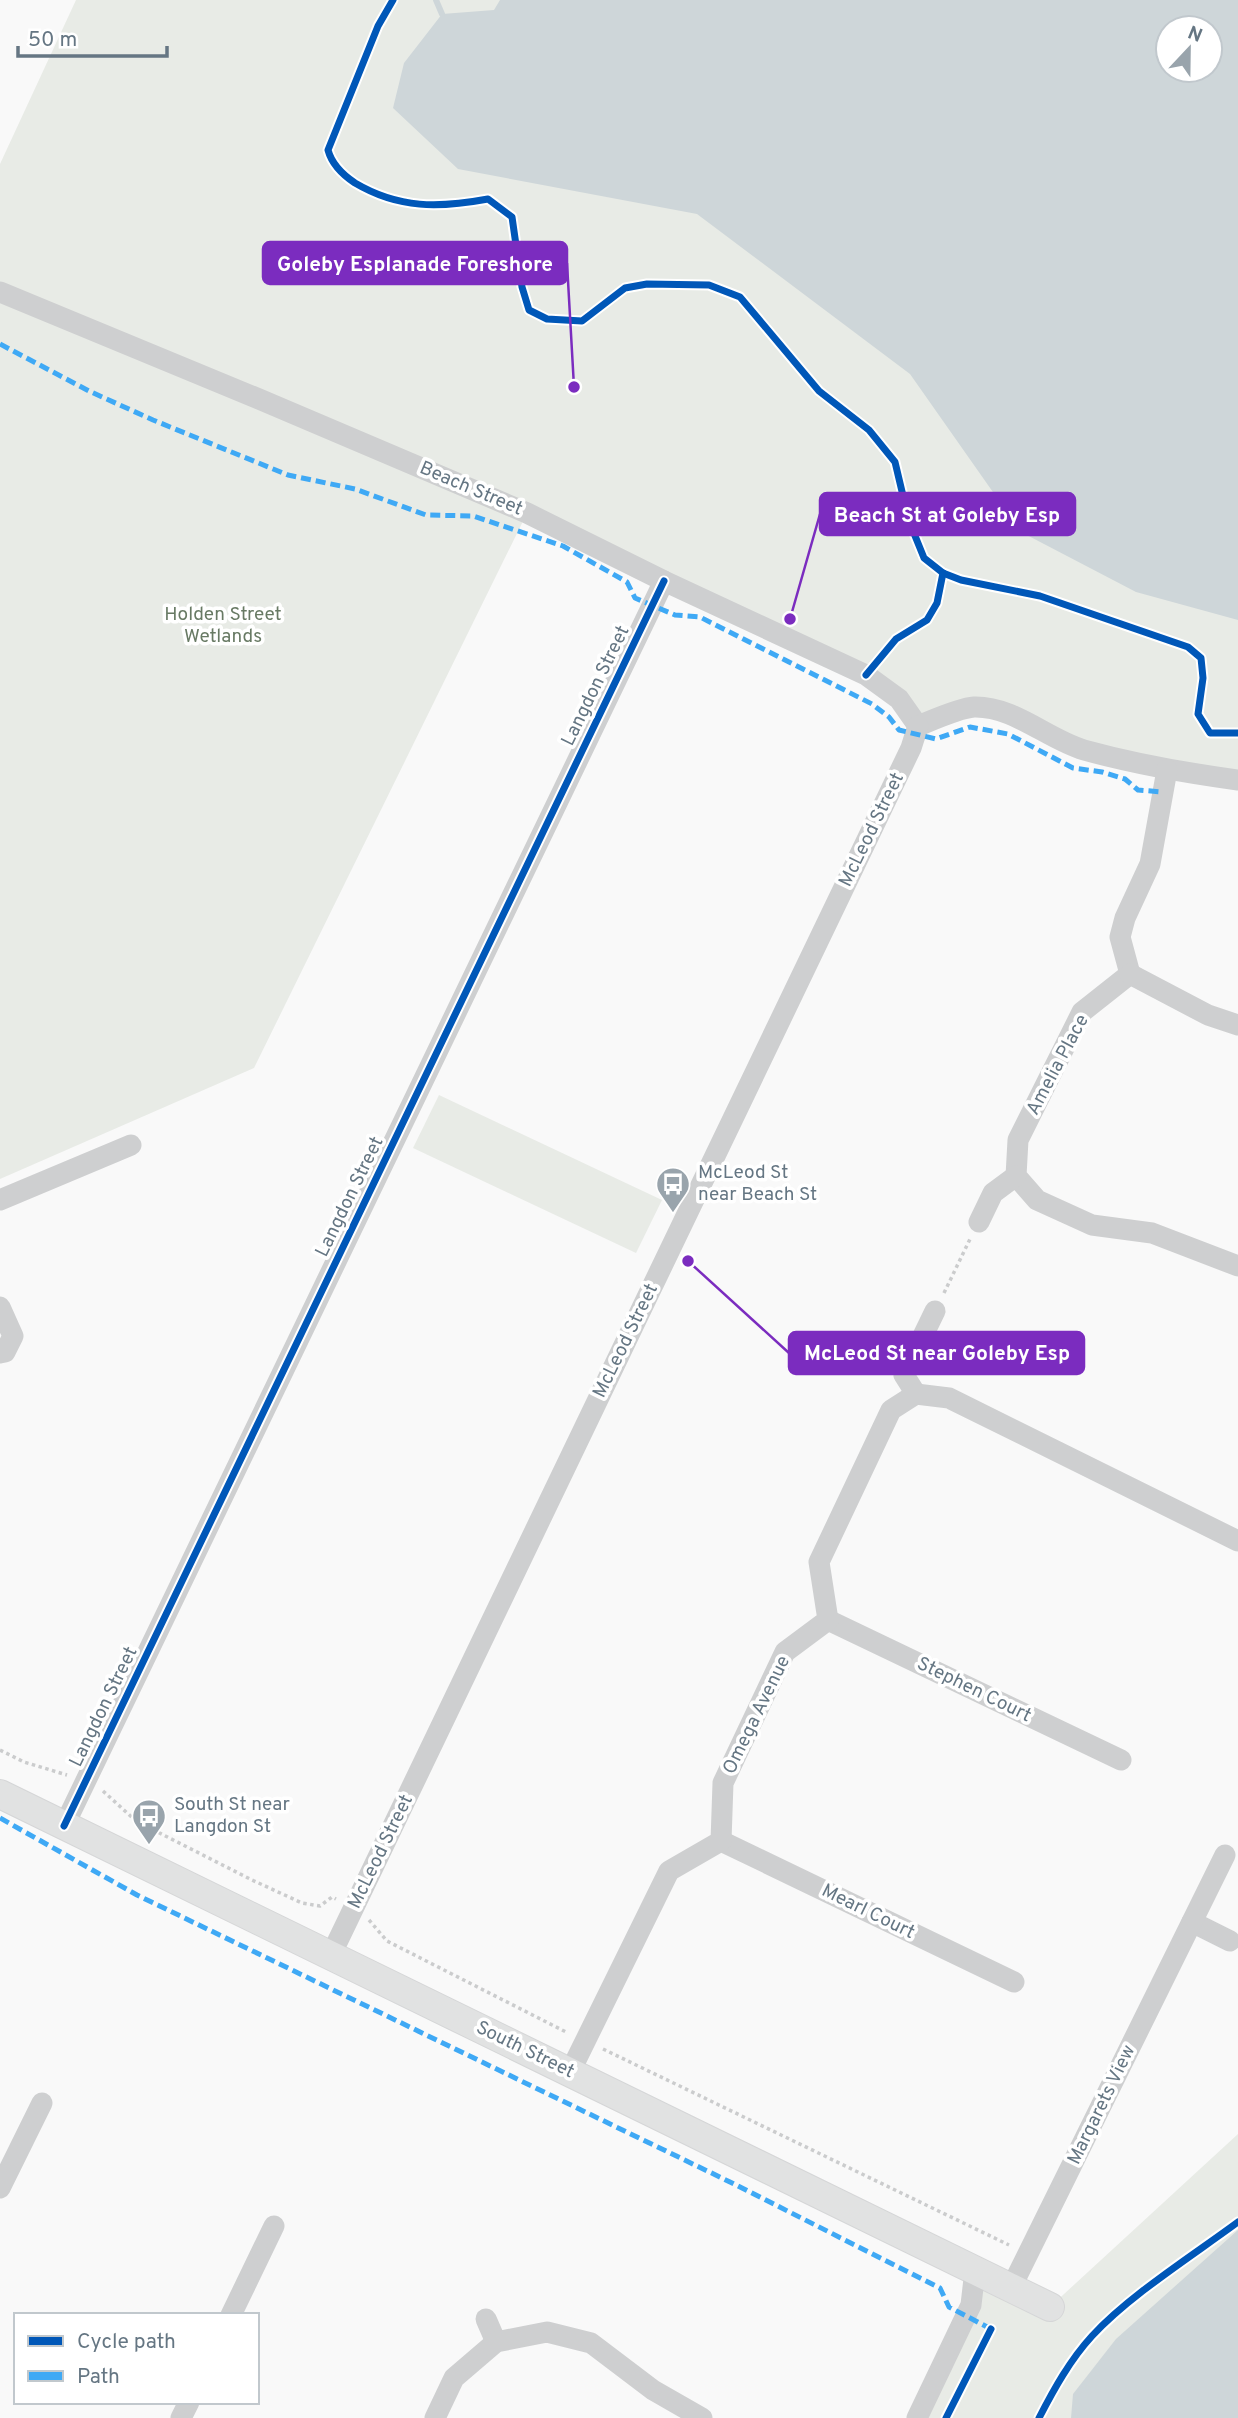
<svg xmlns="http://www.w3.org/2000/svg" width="1238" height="2418" font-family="Overpass,sans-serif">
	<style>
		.green { fill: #e8ebe6; fill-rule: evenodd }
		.water { fill: #ced6d9; fill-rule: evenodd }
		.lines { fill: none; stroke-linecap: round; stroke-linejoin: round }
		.stream { stroke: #ced6d9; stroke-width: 6 }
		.secondary-casing { stroke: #d5d6d7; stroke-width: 30 }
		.path { stroke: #cbcccd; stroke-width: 3.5; stroke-dasharray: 3.5 3.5; stroke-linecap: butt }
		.street { stroke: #cecfd0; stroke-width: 21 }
		.secondary { stroke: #e1e2e2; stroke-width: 28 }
		.quiet { stroke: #3fa9f5; stroke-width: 5; stroke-dasharray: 10 5; stroke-linecap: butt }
		.cycleway-casing { stroke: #fff; stroke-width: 11 }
		.cycleway { stroke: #0057b8; stroke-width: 7 }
		.labels { text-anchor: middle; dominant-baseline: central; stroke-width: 7; stroke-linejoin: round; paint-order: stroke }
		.street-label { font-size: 19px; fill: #657683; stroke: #fff }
		.park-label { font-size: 19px; fill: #687a64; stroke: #fff }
		.poi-label { font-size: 19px; fill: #657683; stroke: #fff; text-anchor: start }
		.leader { fill: none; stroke: #7b2cbf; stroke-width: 2.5 }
		.callout-dot { fill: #7b2cbf; stroke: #fff; stroke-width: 2.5 }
		.callout { fill: #7b2cbf; stroke: #7b2cbf; stroke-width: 2.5 }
		.callout-label { font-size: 21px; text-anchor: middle; font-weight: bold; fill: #fff }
	</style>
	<rect width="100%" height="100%" fill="#f9f9f9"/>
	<!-- green -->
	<g class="green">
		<path d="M76,0H1238V780L1167,770L1000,710L918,726L899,699L527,513L254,1068L0,1179V164ZM1168,28H1210V70H1168Z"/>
		<polygon points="439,1095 662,1200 636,1253 413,1148"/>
		<polygon points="1238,2134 1238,2418 917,2418 975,2270 1051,2306"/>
	</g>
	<!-- water -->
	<g class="water">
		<path d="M500,0H1238V620L1136,592L1021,532L910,374L697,214L458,169L393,108L404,63L442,14L494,10ZM1168,28H1210V70H1168Z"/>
		<polygon points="1238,2230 1238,2418 1071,2418 1073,2394 1116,2339"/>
	</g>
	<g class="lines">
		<!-- stream -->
		<polyline class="stream" points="436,0 442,14"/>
		<!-- secondary casing -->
		<g class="secondary-casing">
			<polyline id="secondary" points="0,1794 1050,2307"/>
		</g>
		<!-- path -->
		<g class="path">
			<polyline points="944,1293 971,1237"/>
			<polyline points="0,1750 24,1762 67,1775"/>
			<polyline points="103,1791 136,1821 252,1880 302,1903 320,1906 332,1897 336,1899"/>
			<polyline points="369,1920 387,1941 568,2033"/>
			<polyline points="603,2049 1009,2245"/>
		</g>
		<!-- street -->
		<g class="street">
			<polyline points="0,292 259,399 527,513 664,581 866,675 899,699 918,726"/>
			<path d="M918,726C933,720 959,708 974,707C1014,706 1047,739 1084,750C1135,764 1186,773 1238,780"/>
			<polyline points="1167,770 1150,864 1125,918 1120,937 1130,974 1082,1012 1018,1140 1016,1176 1037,1200 1092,1225 1152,1233 1238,1266"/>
			<polyline points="1130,974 1208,1015 1238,1025"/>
			<polyline points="0,1200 131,1145"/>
			<polyline points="979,1222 993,1193 1016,1176"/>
			<polyline points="0,1307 13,1336 5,1352 0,1353"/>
			<polyline points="916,1394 904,1375 935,1311"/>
			<polyline points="828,1620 1121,1760"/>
			<polyline points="64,1826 664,581"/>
			<polyline points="721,1841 1014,1982"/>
			<polyline points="1192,1922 1230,1941"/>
			<polyline points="331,1955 911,748 918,726"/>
			<polyline points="570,2072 669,1871 721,1841 723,1783 785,1652 828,1620 819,1562 891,1410 916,1394 949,1398 1238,1541"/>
			<polyline points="0,2188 42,2103"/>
			<polyline points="1011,2288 1225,1855"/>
			<polyline points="231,2315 274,2226"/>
			<polyline points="486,2319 496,2342"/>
			<polyline points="181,2418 189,2402"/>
			<polyline points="435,2418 454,2378 496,2342 547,2332 591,2343 653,2390 702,2418"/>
			<polyline points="917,2418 971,2305 975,2270"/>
		</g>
		<!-- secondary -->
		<use href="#secondary" class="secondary"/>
		<!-- quiet -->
		<g class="quiet">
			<polyline points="0,344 89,391 153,420 288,475 355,489 426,515 473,516 563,546 627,582 635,598 675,615 700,617 872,704 889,717 899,730 936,739 970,727 1008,734 1073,768 1102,772 1125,779 1138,790 1163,792"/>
			<polyline points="0,1818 137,1895 730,2182 940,2288 949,2307 991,2329 988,2333"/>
		</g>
		<!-- cycleway casing -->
		<g class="cycleway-casing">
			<g id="cycleway">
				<path d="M393,0L378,26L328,150C332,165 343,175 355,183C399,209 439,208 488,199L512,217L522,287L529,310L547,319L582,321L625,288L647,284L709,285L740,297L819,391L869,430L895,462L909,521L924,558L943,573L961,580L1040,596L1188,647L1201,658L1203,678L1198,714L1210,733H1238"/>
				<polyline points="866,675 896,639 927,620 937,603 943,573"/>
				<polyline points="64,1826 664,581"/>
				<polyline points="946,2418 991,2329"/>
				<path d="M1039,2418C1054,2389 1070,2360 1092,2336C1130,2295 1192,2256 1238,2222"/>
			</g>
		</g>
		<!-- cycleway -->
		<use href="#cycleway" class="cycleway"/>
	</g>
	<!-- icons -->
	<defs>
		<g id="bus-pin" transform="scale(1.75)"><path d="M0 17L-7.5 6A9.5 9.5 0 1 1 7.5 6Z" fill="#99a4ac" stroke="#fff"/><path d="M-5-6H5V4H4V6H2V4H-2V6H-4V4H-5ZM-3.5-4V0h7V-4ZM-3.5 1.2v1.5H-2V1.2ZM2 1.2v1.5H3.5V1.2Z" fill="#fff"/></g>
	</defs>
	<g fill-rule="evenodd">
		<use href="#bus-pin" x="673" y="1184"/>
		<use href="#bus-pin" x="149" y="1816"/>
	</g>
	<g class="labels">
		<!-- street labels -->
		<g class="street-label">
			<text transform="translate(471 489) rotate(23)">Beach Street</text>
			<text transform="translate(596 686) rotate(-64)">Langdon Street</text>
			<text transform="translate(872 830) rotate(-64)">McLeod Street</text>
			<text transform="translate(1058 1065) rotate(-62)">Amelia Place</text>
			<text transform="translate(350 1197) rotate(-64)">Langdon Street</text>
			<text transform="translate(626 1341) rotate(-64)">McLeod Street</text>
			<text transform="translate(974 1690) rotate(26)">Stephen Court</text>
			<text transform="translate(104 1707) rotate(-64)">Langdon Street</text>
			<text transform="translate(757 1715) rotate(-64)">Omega Avenue</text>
			<text transform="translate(381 1852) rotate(-64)">McLeod Street</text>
			<text transform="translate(868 1912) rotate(26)">Mearl Court</text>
			<text transform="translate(525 2050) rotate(26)">South Street</text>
			<text transform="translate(1102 2105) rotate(-64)">Margarets View</text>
		</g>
		<!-- park labels -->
		<g class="park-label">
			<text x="223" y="615">Holden Street<tspan x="223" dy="22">Wetlands</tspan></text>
		</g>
		<!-- poi labels -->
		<g class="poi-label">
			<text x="698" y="1173">McLeod St<tspan x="698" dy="22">near Beach St</tspan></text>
			<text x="174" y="1805">South St near<tspan x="174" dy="22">Langdon St</tspan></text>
		</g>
	</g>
	<!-- callouts -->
	<path class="leader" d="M574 387L567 263M790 619L820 514M688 1261L789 1353"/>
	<g class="callout-dot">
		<circle cx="574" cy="387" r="7"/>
		<circle cx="790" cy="619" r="7"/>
		<circle cx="688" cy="1261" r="7"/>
	</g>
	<g class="callout">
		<rect x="263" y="242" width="304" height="42" rx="7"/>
		<rect x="820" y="493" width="255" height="42" rx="7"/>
		<rect x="789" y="1332" width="295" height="42" rx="7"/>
	</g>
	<g class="callout-label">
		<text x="415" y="271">Goleby Esplanade Foreshore</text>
		<text x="947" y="522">Beach St at Goleby Esp</text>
		<text x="937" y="1360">McLeod St near Goleby Esp</text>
	</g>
	<!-- legend -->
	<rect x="14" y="2313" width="245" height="91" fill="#ffffff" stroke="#c1c8cd" stroke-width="2"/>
	<rect x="28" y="2336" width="35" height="10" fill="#0057b8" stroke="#c1c8cd" stroke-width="2"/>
	<text x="77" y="2348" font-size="21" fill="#657683">Cycle path</text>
	<rect x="28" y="2371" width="35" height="10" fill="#3fa9f5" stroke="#c1c8cd" stroke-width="2"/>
	<text x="77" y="2383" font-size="21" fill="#657683">Path</text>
	<!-- north arrow -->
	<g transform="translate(1189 49) rotate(22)"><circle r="33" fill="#ffffff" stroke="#c1c8cd" stroke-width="2"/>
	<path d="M0-5L12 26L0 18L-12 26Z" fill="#99a4ac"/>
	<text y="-10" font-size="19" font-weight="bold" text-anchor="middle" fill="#657683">N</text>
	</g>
	<!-- scale -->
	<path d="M18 46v10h149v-10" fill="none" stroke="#657683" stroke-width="3.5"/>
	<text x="28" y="46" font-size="21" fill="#657683" stroke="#ffffff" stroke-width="5" paint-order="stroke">50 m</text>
</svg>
